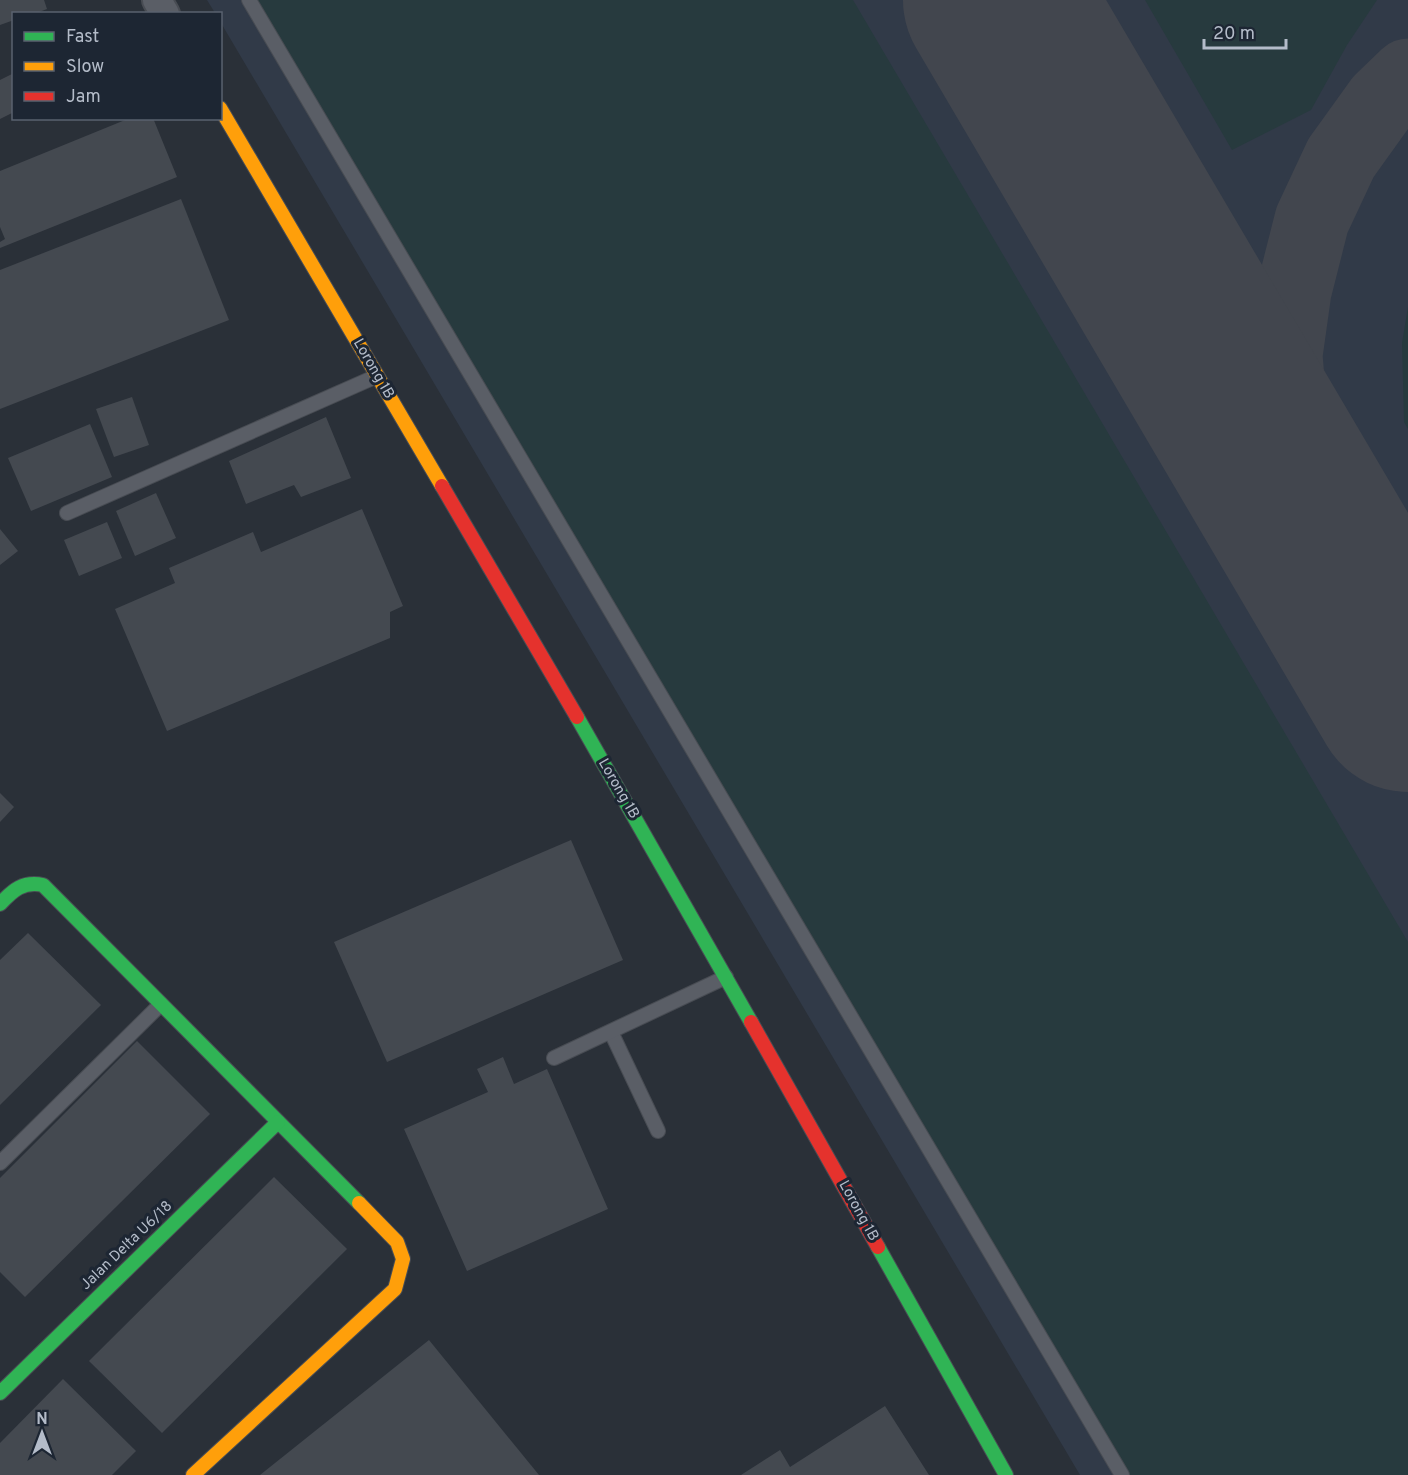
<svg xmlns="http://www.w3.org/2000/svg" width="1408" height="1475" font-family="Overpass,sans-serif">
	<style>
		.airport { fill: #313a48 }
		.green { fill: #273a3e }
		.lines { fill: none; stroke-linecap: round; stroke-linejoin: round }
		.taxiway { stroke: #42464e; stroke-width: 75 }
		.runway { stroke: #42464e; stroke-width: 188 }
		.building { fill: #444950 }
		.lane-casing { stroke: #484c53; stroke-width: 16 }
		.street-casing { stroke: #484c53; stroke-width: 32 }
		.fast-casing { stroke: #484c53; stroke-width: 16 }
		.slow-casing { stroke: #484c53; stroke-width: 16 }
		.jam-casing { stroke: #484c53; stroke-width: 16 }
		.lane { stroke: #5a5e66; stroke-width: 14 }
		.street { stroke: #5a5e66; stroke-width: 28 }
		.fast { stroke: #30b455; stroke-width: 14 }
		.slow { stroke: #ff9f0a; stroke-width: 14 }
		.jam { stroke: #e5322d; stroke-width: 14 }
		.labels { text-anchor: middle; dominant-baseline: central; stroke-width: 6; stroke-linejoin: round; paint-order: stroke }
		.street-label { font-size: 15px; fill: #b4bcc9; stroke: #1d2633 }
	</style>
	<rect width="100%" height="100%" fill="#2a3038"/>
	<!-- airport -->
	<polygon class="airport" points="207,0 1408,0 1408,1475 1080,1475 221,23 220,14 215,13"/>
	<!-- green -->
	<g class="green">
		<polygon points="256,0 853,0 1408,942 1408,1475 1115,1475"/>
		<polygon points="1145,0 1377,0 1347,45 1311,110 1232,150"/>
		<polygon points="1408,307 1408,429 1404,422 1402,343"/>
	</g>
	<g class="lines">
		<!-- taxiway -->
		<polyline class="taxiway" points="1309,529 1290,417 1285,355 1294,291 1312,220 1341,158 1382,101 1408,76"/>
		<!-- runway -->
		<polyline class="runway" points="997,0 1408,698"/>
	</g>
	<!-- building -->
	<g class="building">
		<polygon points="0,0 44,0 47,9 34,14 14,14 14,20 0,25"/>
		<polygon points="14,73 14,112 0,119 0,80"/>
		<polygon points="130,118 153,118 177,177 0,248 0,242 5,239 0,227 0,171"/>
		<polygon points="181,199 229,320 0,409 0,270"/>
		<polygon points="132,397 149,445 114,457 96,409"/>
		<polygon points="326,417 351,478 301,497 294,485 246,504 229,461"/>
		<polygon points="90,424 112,477 31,511 8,458"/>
		<polygon points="156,493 176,538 135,556 116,511"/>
		<polygon points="362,509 403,606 390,612 390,638 167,731 115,609 175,583 169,568 253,532 261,552"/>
		<polygon points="107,522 122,558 79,576 64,540"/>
		<polygon points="0,529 18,551 0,565"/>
		<polygon points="0,793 14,807 0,822"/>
		<polygon points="571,840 623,960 387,1062 334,942"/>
		<polygon points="28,933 101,1005 0,1105 0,960"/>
		<polygon points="137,1041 210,1114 25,1297 0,1272 0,1178"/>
		<polygon points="503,1057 514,1084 547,1069 608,1209 467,1271 404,1129 488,1092 477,1069"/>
		<polygon points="274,1177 347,1249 162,1433 89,1361"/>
		<polygon points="429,1340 539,1475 260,1475"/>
		<polygon points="63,1379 136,1451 112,1475 0,1475 0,1443"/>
		<polygon points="885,1406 929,1475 741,1475 780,1450 790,1467"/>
	</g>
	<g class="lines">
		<!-- lane casing -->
		<g class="lane-casing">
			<g id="lane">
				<polyline points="249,0 1122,1475"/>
				<polyline points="67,513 377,376"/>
				<polyline points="611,1032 658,1131"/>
				<polyline points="554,1058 726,977"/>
				<polyline points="0,1163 161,1004"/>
			</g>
		</g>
		<!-- street casing -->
		<g class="street-casing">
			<polyline id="street" points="157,0 165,14"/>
		</g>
		<!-- fast casing -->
		<g class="fast-casing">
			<g id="fast">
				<polyline points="577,717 751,1022"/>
				<path d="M0,904C13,890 23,881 43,885L359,1203"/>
				<polyline points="878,1247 1006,1475"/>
				<polyline points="0,1393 278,1122"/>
			</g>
		</g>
		<!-- slow casing -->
		<g class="slow-casing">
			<g id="slow">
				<polyline points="220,108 442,486"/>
				<polyline points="193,1475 395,1289 403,1259 397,1242 359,1203"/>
			</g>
		</g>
		<!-- jam casing -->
		<g class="jam-casing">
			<g id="jam">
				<polyline points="442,486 577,717"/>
				<polyline points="751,1022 878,1247"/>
			</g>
		</g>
		<!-- lane -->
		<use href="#lane" class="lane"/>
		<!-- street -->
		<use href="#street" class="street"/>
		<!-- fast -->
		<use href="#fast" class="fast"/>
		<!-- slow -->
		<use href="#slow" class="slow"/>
		<!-- jam -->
		<use href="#jam" class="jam"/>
	</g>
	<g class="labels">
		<!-- street labels -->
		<g class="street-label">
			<text transform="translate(373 369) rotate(60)">Lorong 1B</text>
			<text transform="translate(618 789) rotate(60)">Lorong 1B</text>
			<text transform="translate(858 1211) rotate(61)">Lorong 1B</text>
			<text transform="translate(127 1246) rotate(-44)">Jalan Delta U6/18</text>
		</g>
	</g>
	<!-- legend -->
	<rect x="12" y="12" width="210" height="108" fill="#1d2633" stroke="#59626f" stroke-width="1.5"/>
	<rect x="24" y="32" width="30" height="9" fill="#30b455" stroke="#59626f" stroke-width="1.5"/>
	<text x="66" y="42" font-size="18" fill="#b4bcc9">Fast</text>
	<rect x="24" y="62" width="30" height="9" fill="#ff9f0a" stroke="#59626f" stroke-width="1.5"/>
	<text x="66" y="72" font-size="18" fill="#b4bcc9">Slow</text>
	<rect x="24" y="92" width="30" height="9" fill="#e5322d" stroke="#59626f" stroke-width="1.5"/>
	<text x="66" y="102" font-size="18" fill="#b4bcc9">Jam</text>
	<!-- north arrow -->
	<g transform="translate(42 1433)" stroke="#1d2633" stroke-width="4.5" paint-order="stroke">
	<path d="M0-4.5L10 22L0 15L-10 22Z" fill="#b4bcc9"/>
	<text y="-9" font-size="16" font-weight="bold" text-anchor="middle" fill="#b4bcc9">N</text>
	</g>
	<!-- scale -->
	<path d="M1204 39v9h82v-9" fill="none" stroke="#b4bcc9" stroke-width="3"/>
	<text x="1213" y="39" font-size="18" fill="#b4bcc9" stroke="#1d2633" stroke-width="4.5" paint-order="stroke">20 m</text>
</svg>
